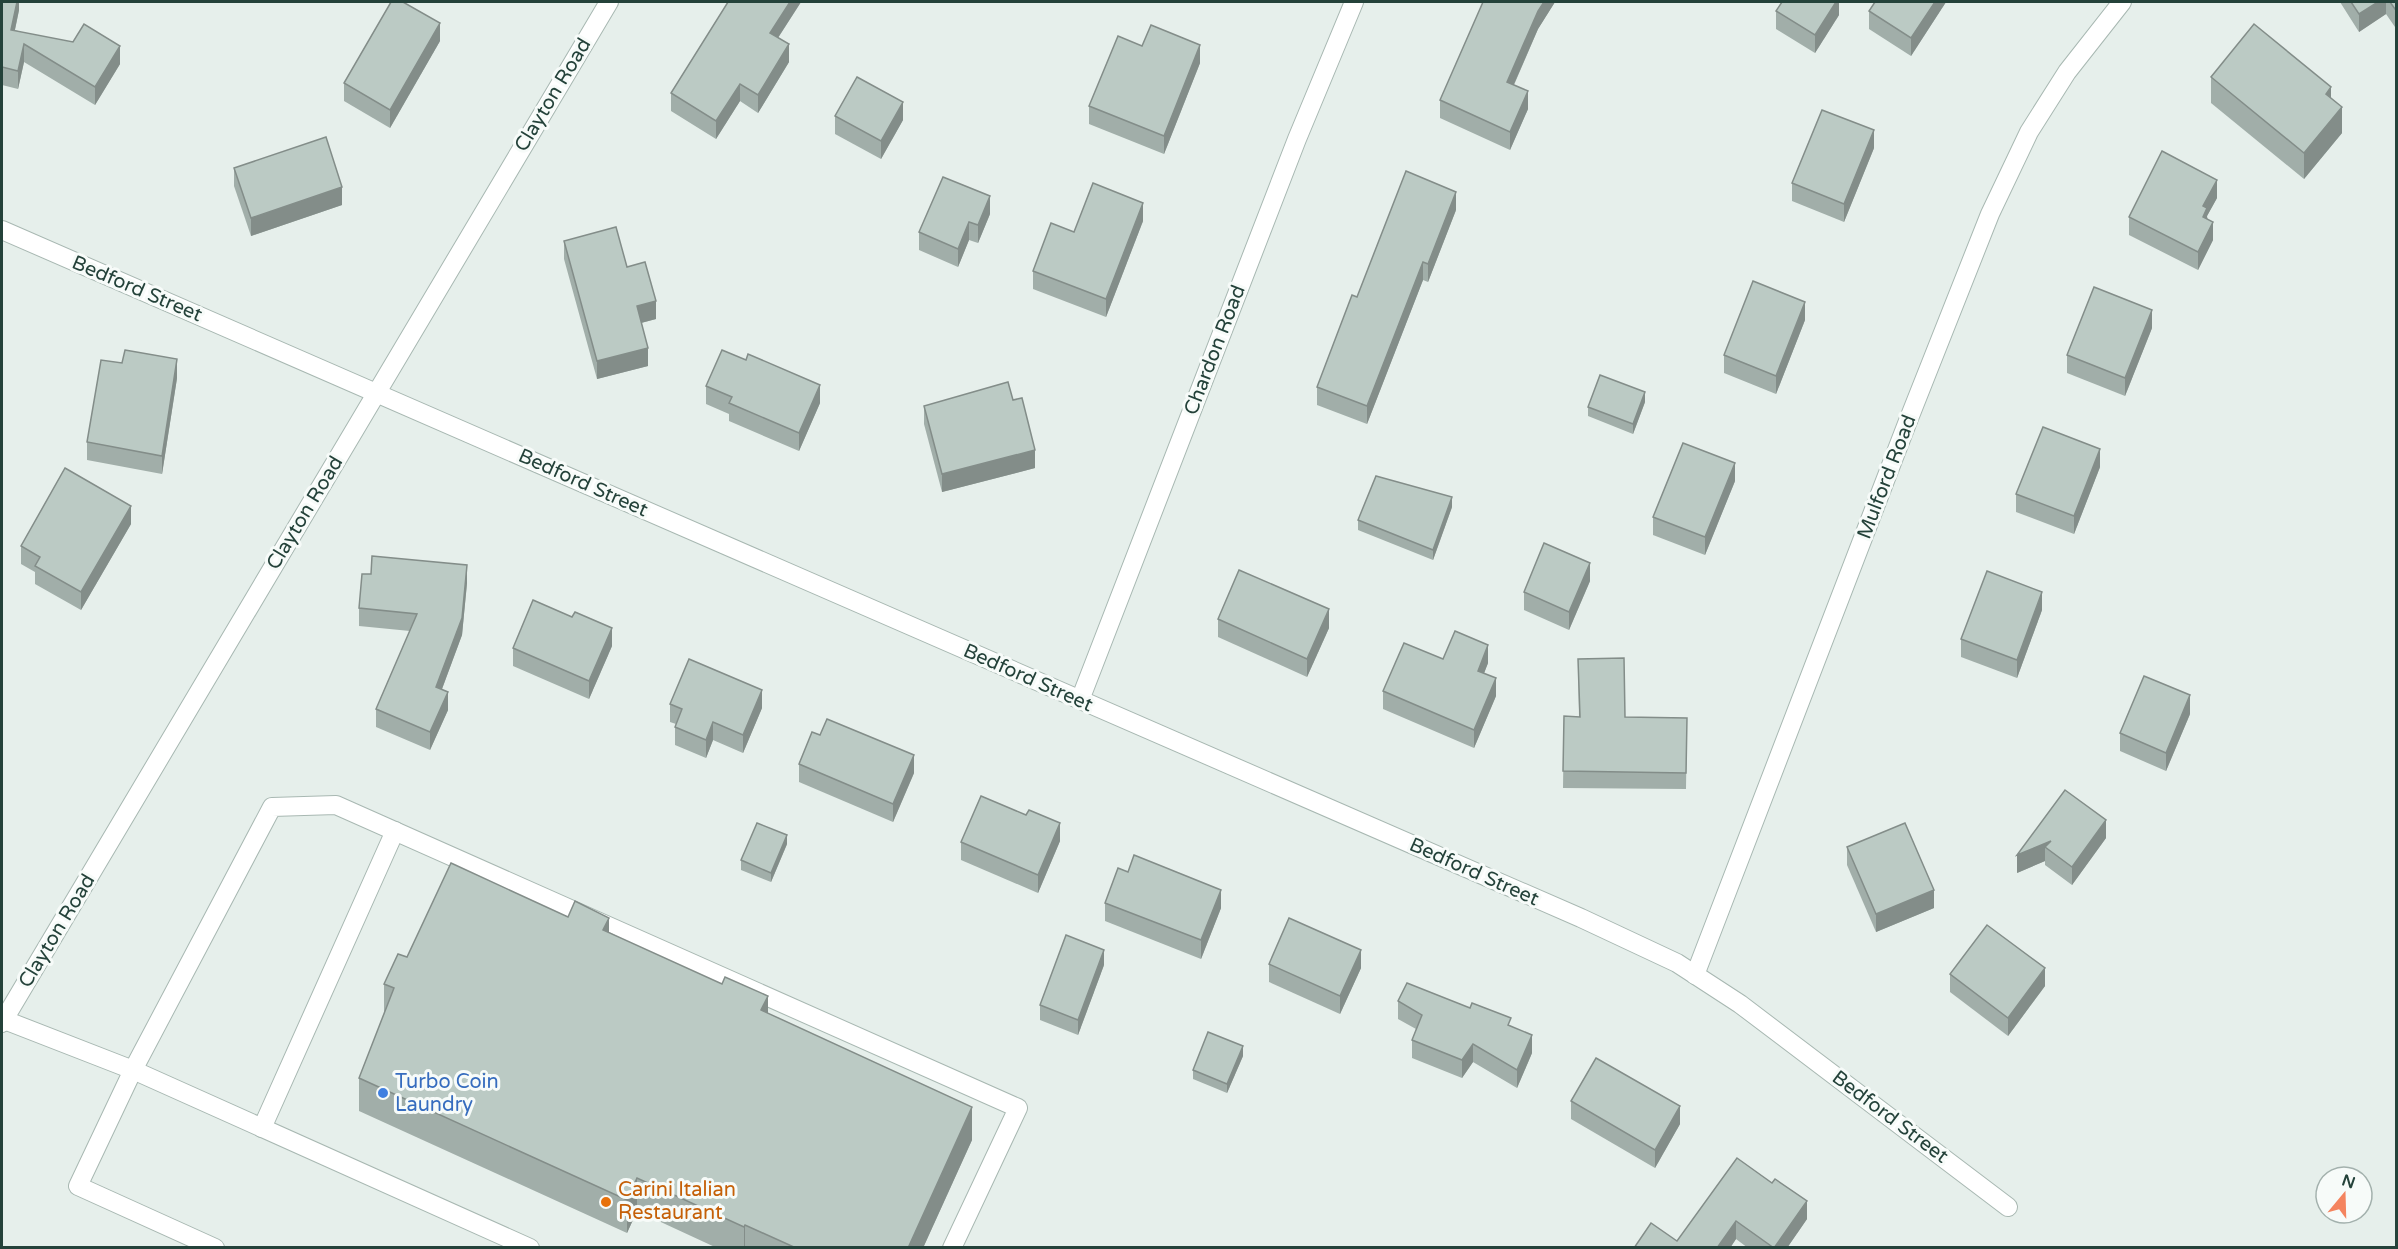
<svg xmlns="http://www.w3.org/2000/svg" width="2398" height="1249" font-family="'Varela Round',sans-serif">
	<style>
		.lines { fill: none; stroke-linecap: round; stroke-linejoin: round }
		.service-casing { stroke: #a8b8b2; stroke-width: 20 }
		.minor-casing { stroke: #a8b8b2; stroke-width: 20 }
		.service { stroke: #fff; stroke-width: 18 }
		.minor { stroke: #fff; stroke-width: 18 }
		.wall { fill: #a1aea9 }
		.shaded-wall { fill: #838d89 }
		.building { fill: #bbcac4; stroke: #838d89; stroke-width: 1.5 }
		.shop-dot { fill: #3f7fe0; stroke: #f7fbf9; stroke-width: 2 }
		.food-dot { fill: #e8710a; stroke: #f7fbf9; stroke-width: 2 }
		.labels { text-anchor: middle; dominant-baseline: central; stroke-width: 6; stroke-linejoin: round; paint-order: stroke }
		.street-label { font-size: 20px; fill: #24423a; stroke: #f7fbf9 }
		.shop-label { font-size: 20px; fill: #366cbe; stroke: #f7fbf9; text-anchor: start }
		.food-label { font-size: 20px; fill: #c56008; stroke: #f7fbf9; text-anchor: start }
	</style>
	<rect width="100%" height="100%" fill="#e6efeb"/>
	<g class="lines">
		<!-- service casing -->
		<g class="service-casing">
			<g id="service">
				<polyline points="2,1019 133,1070 78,1186 215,1248"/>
				<polyline points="262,1128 395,831"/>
				<polyline points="530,1248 133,1070 272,807 336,805 1018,1108 952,1248"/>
			</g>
		</g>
		<!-- minor casing -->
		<g class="minor-casing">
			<g id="minor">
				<polyline points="2,230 1581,918 1677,963 1740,1004 2008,1207"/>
				<polyline points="1080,700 1297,139 1354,2"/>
				<polyline points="1695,975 1908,421 1990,214 2029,132 2067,72 2122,2"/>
				<polyline points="2,1023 609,2"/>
			</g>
		</g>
		<!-- service -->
		<use href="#service" class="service"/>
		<!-- minor -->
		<use href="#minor" class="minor"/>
	</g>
	<!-- wall -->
	<g class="wall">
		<polygon points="2,2 19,2 19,10 15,30 120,64 95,105 24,62 18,89 2,85"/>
		<polygon points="728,2 801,2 778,38 789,62 758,113 740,101 716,139 671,111 671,93"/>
		<polygon points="1483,2 1555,2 1538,29 1514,85 1528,109 1510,150 1440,118 1440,100"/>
		<polygon points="1839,2 1839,15 1815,53 1776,29 1776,11"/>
		<polygon points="1946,2 1911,56 1869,29 1869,11"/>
		<polygon points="2340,2 2397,2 2397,26 2395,27 2386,14 2359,32"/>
		<polygon points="440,41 390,128 344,101 344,83"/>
		<polygon points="1142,46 1200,63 1164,154 1089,124 1089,106"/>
		<polygon points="2211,77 2331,98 2342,133 2304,179 2211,103"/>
		<polygon points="835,116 903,120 881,159 835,134"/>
		<polygon points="1874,148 1844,222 1792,201 1792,183"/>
		<polygon points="234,168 342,205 251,236 234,186"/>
		<polygon points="2217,198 2207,216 2213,240 2198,270 2129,235 2129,217"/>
		<polygon points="1456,210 1428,282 1423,280 1367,424 1317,405 1317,387 1357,297"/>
		<polygon points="990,214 978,243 969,240 958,267 919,250 919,232"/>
		<polygon points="1143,221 1106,317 1033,289 1033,271 1074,232"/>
		<polygon points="564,241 627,267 656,319 641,323 648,366 597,379 564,259"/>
		<polygon points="1805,320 1776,394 1724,373 1724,355"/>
		<polygon points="2152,328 2125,396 2067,373 2067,355"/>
		<polygon points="746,360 820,403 799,451 729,421 729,414 706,404 706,386"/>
		<polygon points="177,378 162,474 87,460 87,442"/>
		<polygon points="1013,400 1035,468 942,492 924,424 924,406"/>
		<polygon points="1645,402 1633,434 1588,416 1588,407"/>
		<polygon points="2100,467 2074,534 2016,512 2016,494"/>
		<polygon points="1735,481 1705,555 1653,535 1653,517"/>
		<polygon points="1452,507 1433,560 1358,530 1358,520"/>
		<polygon points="131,524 81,610 35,584 35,572 21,564 21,546"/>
		<polygon points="371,574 467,583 462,635 442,689 448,710 430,750 376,727 376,709 410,631 359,626 359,608"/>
		<polygon points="1590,581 1569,630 1524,610 1524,592"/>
		<polygon points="2042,610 2017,678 1961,657 1961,639"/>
		<polygon points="1218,619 1329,628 1307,677 1218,637"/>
		<polygon points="612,646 589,699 513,666 513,648"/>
		<polygon points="1443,659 1488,663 1484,673 1496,696 1474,748 1383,709 1383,691"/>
		<polygon points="1578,659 1625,717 1687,718 1686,789 1563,788 1564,716 1579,717"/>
		<polygon points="670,704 762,708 743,753 713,740 706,758 675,745 675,727 676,724 670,722"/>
		<polygon points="2190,714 2166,771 2120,751 2120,733"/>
		<polygon points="799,764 914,773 893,822 799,782"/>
		<polygon points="2065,790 2106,838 2072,885 2045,865 2045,861 2017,873"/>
		<polygon points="1060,841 1038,893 961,860 961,842"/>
		<polygon points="787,844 771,882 741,870 741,860"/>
		<polygon points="1847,847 1934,908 1876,932 1847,865"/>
		<polygon points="1105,903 1221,908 1201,959 1105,921"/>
		<polygon points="568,917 609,932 768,1013 972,1140 923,1248 717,1248 637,1211 627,1233 359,1111 359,1078 384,1014 384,984 407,957"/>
		<polygon points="1269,964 1361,968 1340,1014 1269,982"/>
		<polygon points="1104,965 1078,1035 1040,1020 1040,1005"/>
		<polygon points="1950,974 2045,986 2008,1036 1950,992"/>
		<polygon points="1398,1001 1511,1026 1532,1053 1517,1088 1473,1062 1462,1078 1412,1058 1412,1040 1416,1029 1398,1019"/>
		<polygon points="1243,1056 1227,1093 1193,1079 1193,1070"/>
		<polygon points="1571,1101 1680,1124 1655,1168 1571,1119"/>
		<polygon points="1737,1158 1807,1219 1787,1248 1748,1248 1736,1239 1730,1248 1634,1248 1677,1241"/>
	</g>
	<!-- shaded-wall -->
	<g class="shaded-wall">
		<polygon points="17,2 19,2 19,10 11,48 11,30"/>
		<polygon points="790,2 801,2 770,50 770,33"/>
		<polygon points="1544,2 1555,2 1538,29 1507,100 1507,82 1538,11"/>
		<polygon points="1836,2 1839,2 1839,15 1815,53 1815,35"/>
		<polygon points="1935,2 1946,2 1911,56 1911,38"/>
		<polygon points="2378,2 2386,2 2386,14 2359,32 2359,14"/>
		<polygon points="2397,8 2397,26 2395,27 2395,9"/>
		<polygon points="440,23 440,41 390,128 390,110"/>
		<polygon points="24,44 24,62 18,89 18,71"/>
		<polygon points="789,44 789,62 758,113 758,95"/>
		<polygon points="1200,45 1200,63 1164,154 1164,136"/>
		<polygon points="120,46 120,64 95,105 95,87"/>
		<polygon points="740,84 740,101 716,139 716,121"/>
		<polygon points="2331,87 2331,113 2326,94"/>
		<polygon points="1528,91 1528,109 1510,150 1510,132"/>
		<polygon points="903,102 903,120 881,159 881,141"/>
		<polygon points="2342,107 2342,133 2304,179 2304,153"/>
		<polygon points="1874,130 1874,148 1844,222 1844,204"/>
		<polygon points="2217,180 2217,198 2207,216 2207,227 2203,217 2203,206"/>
		<polygon points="342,187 342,205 251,236 251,218"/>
		<polygon points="1456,192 1456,210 1428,282 1428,264"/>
		<polygon points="990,196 990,214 978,243 978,225"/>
		<polygon points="1143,203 1143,221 1106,317 1106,299"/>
		<polygon points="969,222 969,240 958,267 958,249"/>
		<polygon points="2213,222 2213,240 2198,270 2198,252"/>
		<polygon points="1423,262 1423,280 1367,424 1367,406"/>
		<polygon points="656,301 656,319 637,324 637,306"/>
		<polygon points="1805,302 1805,320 1776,394 1776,376"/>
		<polygon points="2152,310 2152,328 2125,396 2125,378"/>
		<polygon points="648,348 648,366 597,379 597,361"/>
		<polygon points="177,359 177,378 162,474 162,456"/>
		<polygon points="820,385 820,403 799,451 799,433"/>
		<polygon points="1645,392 1645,402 1633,434 1633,424"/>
		<polygon points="2100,449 2100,467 2074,534 2074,516"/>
		<polygon points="1035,450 1035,468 942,492 942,474"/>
		<polygon points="1735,463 1735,481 1705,555 1705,537"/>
		<polygon points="1452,497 1452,507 1433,560 1433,550"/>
		<polygon points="131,506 131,524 81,610 81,592"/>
		<polygon points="1590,563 1590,581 1569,630 1569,612"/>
		<polygon points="467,565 467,583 462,635 436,705 436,687"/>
		<polygon points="2042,592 2042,610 2017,678 2017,660"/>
		<polygon points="1329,609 1329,628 1307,677 1307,659"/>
		<polygon points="612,628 612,646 589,699 589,681"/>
		<polygon points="1488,645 1488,663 1478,689 1478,671"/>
		<polygon points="1496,678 1496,696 1474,748 1474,730"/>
		<polygon points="762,690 762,708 743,753 743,735"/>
		<polygon points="448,692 448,710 430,750 430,732"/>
		<polygon points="2190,695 2190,714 2166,771 2166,753"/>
		<polygon points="713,722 713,740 706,758 706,740"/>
		<polygon points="914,755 914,773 893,822 893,804"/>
		<polygon points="2106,820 2106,838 2072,885 2072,867"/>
		<polygon points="1060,823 1060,841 1038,893 1038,875"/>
		<polygon points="787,835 787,844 771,882 771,873"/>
		<polygon points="2051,841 2045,847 2045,861 2017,873 2017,855"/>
		<polygon points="1221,890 1221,908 1201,959 1201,940"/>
		<polygon points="1934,890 1934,908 1876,932 1876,914"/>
		<polygon points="609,918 609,951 603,930"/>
		<polygon points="1104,950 1104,965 1078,1035 1078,1020"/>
		<polygon points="1361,950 1361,968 1340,1014 1340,996"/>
		<polygon points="2045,968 2045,986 2008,1036 2008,1018"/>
		<polygon points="768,996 768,1029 761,1010"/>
		<polygon points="1532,1035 1532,1053 1517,1088 1517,1070"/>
		<polygon points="1473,1044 1473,1062 1462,1078 1462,1060"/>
		<polygon points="1243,1046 1243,1056 1227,1093 1227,1084"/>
		<polygon points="1680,1106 1680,1124 1655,1168 1655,1150"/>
		<polygon points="972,1107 972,1140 923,1248 908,1248"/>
		<polygon points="637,1178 637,1211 627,1233 627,1200"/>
		<polygon points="1807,1201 1807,1219 1787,1248 1774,1248"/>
		<polygon points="1736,1221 1736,1239 1730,1248 1717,1248"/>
		<polygon points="745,1225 745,1248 744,1248 744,1227"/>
	</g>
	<!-- building -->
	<g class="building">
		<polygon points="2,2 17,2 11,30 73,42 84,24 120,46 95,87 24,44 18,71 2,67"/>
		<polygon points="391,2 403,2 440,23 390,110 344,83"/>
		<polygon points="728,2 790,2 770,33 789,44 758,95 740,84 716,121 671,93"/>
		<polygon points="1483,2 1544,2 1538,11 1507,82 1528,91 1510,132 1440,100"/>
		<polygon points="1782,2 1836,2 1815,35 1776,11"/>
		<polygon points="1875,2 1935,2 1911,38 1869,11"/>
		<polygon points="2351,2 2378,2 2359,14"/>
		<polygon points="2390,2 2397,2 2397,8 2395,9"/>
		<polygon points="2254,24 2331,87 2326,94 2342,107 2304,153 2211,77"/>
		<polygon points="1151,25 1200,45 1164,136 1089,106 1118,36 1142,46"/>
		<polygon points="857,77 903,102 881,141 835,116"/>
		<polygon points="1822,110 1874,130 1844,204 1792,183"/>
		<polygon points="326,137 342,187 251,218 234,168"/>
		<polygon points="2162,151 2217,180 2203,206 2207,208 2203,217 2213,222 2198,252 2129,217"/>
		<polygon points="1406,171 1456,192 1428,264 1423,262 1367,406 1317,387 1352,295 1357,297"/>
		<polygon points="943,177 990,196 978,225 969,222 958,249 919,232"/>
		<polygon points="1093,183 1143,203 1106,299 1033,271 1051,223 1074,232"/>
		<polygon points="616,227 627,267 645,262 656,301 637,306 648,348 597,361 564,241"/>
		<polygon points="1753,281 1805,302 1776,376 1724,355"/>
		<polygon points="2094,287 2152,310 2125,378 2067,355"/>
		<polygon points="125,350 177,359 162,456 87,442 101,360 122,363"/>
		<polygon points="722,350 746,360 748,354 820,385 799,433 729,403 732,397 706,386"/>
		<polygon points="1600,375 1645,392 1633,424 1588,407"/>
		<polygon points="1008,382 1013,400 1022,398 1035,450 942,474 924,406"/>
		<polygon points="2043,427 2100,449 2074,516 2016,494"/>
		<polygon points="1683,443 1735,463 1705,537 1653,517"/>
		<polygon points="65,468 131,506 81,592 35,566 40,557 21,546"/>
		<polygon points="1376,476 1452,497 1433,550 1358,520"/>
		<polygon points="1544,543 1590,563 1569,612 1524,592"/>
		<polygon points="372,556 467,565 462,618 436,687 448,692 430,732 376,709 417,614 359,608 362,574 371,574"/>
		<polygon points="1239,570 1329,609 1307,659 1218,619"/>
		<polygon points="1987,571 2042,592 2017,660 1961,639"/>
		<polygon points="533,600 572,617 575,612 612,628 589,681 513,648"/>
		<polygon points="1455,631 1488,645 1478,671 1496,678 1474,730 1383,691 1404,643 1443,659"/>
		<polygon points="1624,658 1625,717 1687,718 1686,773 1563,771 1564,716 1580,717 1578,659"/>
		<polygon points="689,659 762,690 743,735 713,722 706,740 675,727 682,709 670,704"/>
		<polygon points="2144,676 2190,695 2166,753 2120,733"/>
		<polygon points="827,719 914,755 893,804 799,764 812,732 820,735"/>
		<polygon points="2065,790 2106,820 2072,867 2045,847 2051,841 2017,855"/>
		<polygon points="981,796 1026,815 1029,810 1060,823 1038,875 961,842"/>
		<polygon points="757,823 787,835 771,873 741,860"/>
		<polygon points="1905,823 1934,890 1876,914 1847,847"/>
		<polygon points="1134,855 1221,890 1201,940 1105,903 1118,868 1128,872"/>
		<polygon points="451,863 568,917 575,901 609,918 603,930 722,984 725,977 768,996 761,1010 972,1107 908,1248 796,1248 745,1225 744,1227 637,1178 627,1200 359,1078 394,988 384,984 398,954 407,957"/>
		<polygon points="1289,918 1361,950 1340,996 1269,964"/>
		<polygon points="1987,925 2045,968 2008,1018 1950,974"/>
		<polygon points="1066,935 1104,950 1078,1020 1040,1005"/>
		<polygon points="1407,983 1470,1008 1472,1003 1511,1018 1508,1025 1532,1035 1517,1070 1473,1044 1462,1060 1412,1040 1422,1015 1398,1001"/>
		<polygon points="1208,1032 1243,1046 1227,1084 1193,1070"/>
		<polygon points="1596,1058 1680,1106 1655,1150 1571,1101"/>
		<polygon points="1737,1158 1772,1183 1775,1179 1807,1201 1774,1248 1736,1221 1717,1248 1634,1248 1651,1223 1677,1241"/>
	</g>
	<!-- markers -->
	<circle class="shop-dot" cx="383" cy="1093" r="6"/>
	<circle class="food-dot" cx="606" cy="1202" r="6"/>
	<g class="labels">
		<!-- street labels -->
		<g class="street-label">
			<text transform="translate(553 95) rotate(-59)">Clayton Road</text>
			<text transform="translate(137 289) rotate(23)">Bedford Street</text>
			<text transform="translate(1215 350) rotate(-69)">Chardon Road</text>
			<text transform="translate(1887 477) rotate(-69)">Mulford Road</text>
			<text transform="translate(583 483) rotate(24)">Bedford Street</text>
			<text transform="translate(305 513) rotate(-59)">Clayton Road</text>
			<text transform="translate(1028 678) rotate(24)">Bedford Street</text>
			<text transform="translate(1474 872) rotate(24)">Bedford Street</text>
			<text transform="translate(57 931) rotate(-59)">Clayton Road</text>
			<text transform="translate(1890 1117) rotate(37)">Bedford Street</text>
		</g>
		<!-- shop labels -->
		<g class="shop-label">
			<text x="395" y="1082">Turbo Coin<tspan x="395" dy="23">Laundry</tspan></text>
		</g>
		<!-- food labels -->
		<g class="food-label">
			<text x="618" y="1190">Carini Italian<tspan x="618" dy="23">Restaurant</tspan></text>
		</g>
	</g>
	<!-- border -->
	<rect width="2398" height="1249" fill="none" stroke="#24423a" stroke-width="6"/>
	<!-- north arrow -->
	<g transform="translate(2344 1195) rotate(19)"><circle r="28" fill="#f7fbf9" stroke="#a3b1ad" stroke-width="1.5"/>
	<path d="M0-4.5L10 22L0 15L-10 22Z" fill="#f4845f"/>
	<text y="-9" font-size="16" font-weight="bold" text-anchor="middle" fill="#24423a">N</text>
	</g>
</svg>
